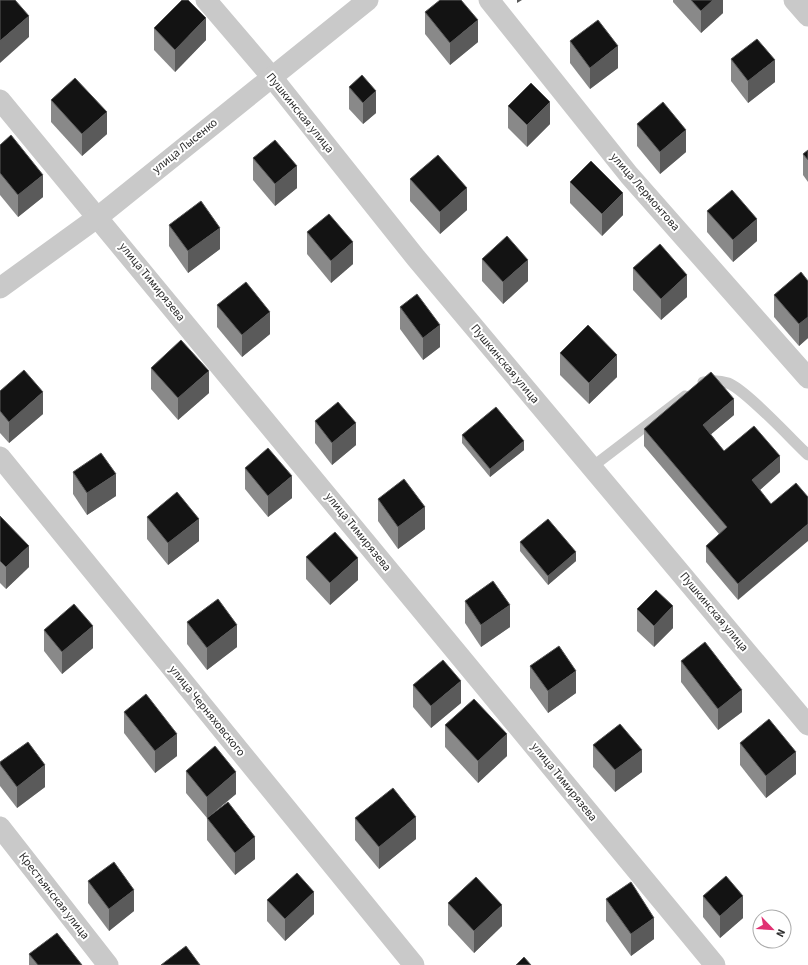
<svg xmlns="http://www.w3.org/2000/svg" width="808" height="965" font-family="'Source Sans 3',sans-serif">
	<style>
		.lines { fill: none; stroke-linecap: round; stroke-linejoin: round }
		.service { stroke: #c9c9c9; stroke-width: 11 }
		.minor { stroke: #c9c9c9; stroke-width: 21 }
		.wall { fill: #898989 }
		.shaded-wall { fill: #5a5a5a }
		.building { fill: #131313; stroke: #5a5a5a }
		.labels { text-anchor: middle; dominant-baseline: central; stroke-width: 4; stroke-linejoin: round; paint-order: stroke }
		.street-label { font-size: 12px; fill: #2c2c2c; stroke: #fff }
	</style>
	<rect width="100%" height="100%" fill="#fff"/>
	<g class="lines">
		<!-- service -->
		<g class="service">
			<path d="M703,382C712,380 719,380 728,383C746,390 791,439 808,455"/>
			<polyline points="592,467 685,396"/>
		</g>
		<!-- minor -->
		<g class="minor">
			<polyline points="206,0 271,76 416,258 808,725"/>
			<polyline points="489,0 629,175 808,378"/>
			<polyline points="794,0 808,16"/>
			<polyline points="0,100 715,965"/>
			<polyline points="0,288 98,217 368,0"/>
			<polyline points="0,457 414,965"/>
			<polyline points="0,827 108,965"/>
		</g>
	</g>
	<!-- wall -->
	<g class="wall">
		<polygon points="673,0 723,0 723,13 701,33 673,2"/>
		<polygon points="425,12 478,42 450,65 425,34"/>
		<polygon points="154,28 206,40 175,72 154,50"/>
		<polygon points="570,41 618,68 590,89 570,63"/>
		<polygon points="731,59 775,82 748,103 731,81"/>
		<polygon points="349,87 376,113 363,124 349,109"/>
		<polygon points="51,100 107,134 82,156 51,122"/>
		<polygon points="508,106 550,124 527,147 508,128"/>
		<polygon points="637,124 686,152 660,174 637,146"/>
		<polygon points="0,145 43,197 18,217 0,195"/>
		<polygon points="808,150 808,182 803,175 803,154"/>
		<polygon points="253,158 297,188 275,206 253,180"/>
		<polygon points="410,179 467,210 440,234 410,201"/>
		<polygon points="570,182 623,215 602,236 570,203"/>
		<polygon points="707,211 757,241 733,262 707,232"/>
		<polygon points="169,225 220,249 188,273 169,246"/>
		<polygon points="307,232 353,264 331,283 307,254"/>
		<polygon points="482,259 528,281 503,304 482,281"/>
		<polygon points="633,268 687,297 661,320 633,290"/>
		<polygon points="808,281 808,338 799,346 774,317 774,295"/>
		<polygon points="217,305 270,334 242,357 217,327"/>
		<polygon points="400,307 440,347 423,360 400,329"/>
		<polygon points="560,353 617,377 589,404 560,375"/>
		<polygon points="151,368 209,393 178,420 151,389"/>
		<polygon points="0,391 43,414 9,443 0,433"/>
		<polygon points="734,415 711,434 724,451 780,472 760,490 738,600 706,562 706,546 719,534 644,446 644,429"/>
		<polygon points="315,421 356,445 332,465 315,443"/>
		<polygon points="462,435 524,450 490,477 462,443"/>
		<polygon points="245,468 292,498 268,517 245,489"/>
		<polygon points="73,472 116,496 87,515 73,494"/>
		<polygon points="378,499 425,529 398,549 378,521"/>
		<polygon points="0,516 29,567 6,589 0,583"/>
		<polygon points="147,517 199,541 168,565 147,539"/>
		<polygon points="520,542 576,561 548,585 520,551"/>
		<polygon points="306,557 358,580 330,605 306,579"/>
		<polygon points="465,601 510,627 481,647 465,623"/>
		<polygon points="637,609 673,628 654,647 637,631"/>
		<polygon points="187,622 237,647 207,670 187,644"/>
		<polygon points="44,630 93,648 62,674 44,651"/>
		<polygon points="681,661 742,712 718,730 681,682"/>
		<polygon points="530,666 576,693 548,713 530,688"/>
		<polygon points="413,685 461,703 431,728 413,707"/>
		<polygon points="124,712 177,756 155,773 124,733"/>
		<polygon points="445,725 507,756 478,783 445,747"/>
		<polygon points="740,743 796,774 766,798 740,765"/>
		<polygon points="593,745 642,772 615,792 593,767"/>
		<polygon points="0,762 45,787 17,808 0,786"/>
		<polygon points="186,771 236,794 207,818 255,859 235,875 207,840 207,818 186,793"/>
		<polygon points="355,818 416,839 379,869 355,840"/>
		<polygon points="88,881 134,911 109,931 88,903"/>
		<polygon points="703,896 743,918 720,938 703,917"/>
		<polygon points="606,899 654,939 631,956 606,921"/>
		<polygon points="267,900 314,914 285,941 267,921"/>
		<polygon points="448,903 502,926 474,953 448,925"/>
		<polygon points="29,954 82,965 29,965"/>
	</g>
	<!-- shaded-wall -->
	<g class="shaded-wall">
		<polygon points="517,0 522,0 517,3"/>
		<polygon points="713,0 723,0 723,13 701,33 701,11"/>
		<polygon points="29,16 29,37 0,63 0,41"/>
		<polygon points="206,18 206,40 175,72 175,50"/>
		<polygon points="478,20 478,42 450,65 450,43"/>
		<polygon points="618,46 618,68 590,89 590,68"/>
		<polygon points="775,60 775,82 748,103 748,81"/>
		<polygon points="376,91 376,113 363,124 363,103"/>
		<polygon points="550,102 550,124 527,147 527,125"/>
		<polygon points="107,112 107,134 82,156 82,134"/>
		<polygon points="686,130 686,152 660,174 660,152"/>
		<polygon points="297,166 297,188 275,206 275,184"/>
		<polygon points="43,175 43,197 18,217 18,195"/>
		<polygon points="467,188 467,210 440,234 440,212"/>
		<polygon points="623,193 623,215 602,236 602,214"/>
		<polygon points="757,219 757,241 733,262 733,240"/>
		<polygon points="220,228 220,249 188,273 188,251"/>
		<polygon points="353,242 353,264 331,283 331,261"/>
		<polygon points="528,260 528,281 503,304 503,282"/>
		<polygon points="687,275 687,297 661,320 661,299"/>
		<polygon points="270,312 270,334 242,357 242,335"/>
		<polygon points="808,317 808,338 799,346 799,324"/>
		<polygon points="440,325 440,347 423,360 423,338"/>
		<polygon points="617,355 617,377 589,404 589,383"/>
		<polygon points="209,371 209,393 178,420 178,398"/>
		<polygon points="43,392 43,414 9,443 9,422"/>
		<polygon points="734,399 734,415 703,441 703,425"/>
		<polygon points="356,423 356,445 332,465 332,443"/>
		<polygon points="524,441 524,450 490,477 490,469"/>
		<polygon points="780,456 780,472 752,497 752,480"/>
		<polygon points="116,474 116,496 87,515 87,493"/>
		<polygon points="292,476 292,498 268,517 268,496"/>
		<polygon points="425,507 425,529 398,549 398,527"/>
		<polygon points="199,519 199,541 168,565 168,543"/>
		<polygon points="808,524 808,541 738,600 738,584"/>
		<polygon points="29,546 29,567 6,589 6,567"/>
		<polygon points="576,552 576,561 548,585 548,576"/>
		<polygon points="358,558 358,580 330,605 330,583"/>
		<polygon points="510,605 510,627 481,647 481,625"/>
		<polygon points="673,606 673,628 654,647 654,626"/>
		<polygon points="237,625 237,647 207,670 207,648"/>
		<polygon points="93,626 93,648 62,674 62,652"/>
		<polygon points="576,671 576,693 548,713 548,691"/>
		<polygon points="461,681 461,703 431,728 431,706"/>
		<polygon points="742,690 742,712 718,730 718,709"/>
		<polygon points="177,734 177,756 155,773 155,751"/>
		<polygon points="507,734 507,756 478,783 478,761"/>
		<polygon points="642,750 642,772 615,792 615,770"/>
		<polygon points="796,752 796,774 766,798 766,776"/>
		<polygon points="45,765 45,787 17,808 17,787"/>
		<polygon points="236,772 236,794 207,818 207,797"/>
		<polygon points="416,817 416,839 379,869 379,847"/>
		<polygon points="255,837 255,859 235,875 235,853"/>
		<polygon points="134,890 134,911 109,931 109,909"/>
		<polygon points="314,892 314,914 285,941 285,919"/>
		<polygon points="743,896 743,918 720,938 720,916"/>
		<polygon points="502,905 502,926 474,953 474,931"/>
		<polygon points="654,918 654,939 631,956 631,934"/>
	</g>
	<!-- building -->
	<g class="building">
		<polygon points="0,0 15,0 29,16 0,41"/>
		<polygon points="182,0 188,0 206,18 175,50 154,28"/>
		<polygon points="440,0 461,0 478,20 450,43 425,12"/>
		<polygon points="691,0 713,0 701,11"/>
		<polygon points="598,20 618,46 590,68 570,41"/>
		<polygon points="757,39 775,60 748,81 731,59"/>
		<polygon points="362,75 376,91 363,103 349,87"/>
		<polygon points="75,78 107,112 82,134 51,100"/>
		<polygon points="531,83 550,102 527,125 508,106"/>
		<polygon points="663,102 686,130 660,152 637,124"/>
		<polygon points="11,135 43,175 18,195 0,173 0,145"/>
		<polygon points="275,140 297,166 275,184 253,158"/>
		<polygon points="808,150 808,160 803,154"/>
		<polygon points="438,155 467,188 440,212 410,179"/>
		<polygon points="591,161 623,193 602,214 570,182"/>
		<polygon points="732,190 757,219 733,240 707,211"/>
		<polygon points="201,201 220,228 188,251 169,225"/>
		<polygon points="329,214 353,242 331,261 307,232"/>
		<polygon points="507,236 528,260 503,282 482,259"/>
		<polygon points="660,244 687,275 661,299 633,268"/>
		<polygon points="801,272 808,281 808,317 799,324 774,295"/>
		<polygon points="246,282 270,312 242,335 217,305"/>
		<polygon points="417,294 440,325 423,338 400,307"/>
		<polygon points="588,325 617,355 589,383 560,353"/>
		<polygon points="181,340 209,371 178,398 151,368"/>
		<polygon points="24,370 43,392 9,422 0,411 0,391"/>
		<polygon points="711,372 734,399 703,425 724,451 754,426 780,456 752,480 771,504 796,483 808,497 808,524 738,584 706,546 727,527 644,429"/>
		<polygon points="338,402 356,423 332,443 315,421"/>
		<polygon points="496,407 524,441 490,469 462,435"/>
		<polygon points="268,448 292,476 268,496 245,468"/>
		<polygon points="101,453 116,474 87,493 73,472"/>
		<polygon points="404,479 425,507 398,527 378,499"/>
		<polygon points="177,492 199,519 168,543 147,517"/>
		<polygon points="0,516 29,546 6,567 0,561"/>
		<polygon points="548,519 576,552 548,576 520,542"/>
		<polygon points="335,532 358,558 330,583 306,557"/>
		<polygon points="493,581 510,605 481,625 465,601"/>
		<polygon points="656,590 673,606 654,626 637,609"/>
		<polygon points="218,599 237,625 207,648 187,622"/>
		<polygon points="74,604 93,626 62,652 44,630"/>
		<polygon points="705,642 742,690 718,709 681,661"/>
		<polygon points="559,646 576,671 548,691 530,666"/>
		<polygon points="443,660 461,681 431,706 413,685"/>
		<polygon points="146,694 177,734 155,751 124,712"/>
		<polygon points="474,699 507,734 478,761 445,725"/>
		<polygon points="769,719 796,752 766,776 740,743"/>
		<polygon points="620,724 642,750 615,770 593,745"/>
		<polygon points="28,742 45,765 17,787 0,764 0,762"/>
		<polygon points="215,746 236,772 207,797 186,771"/>
		<polygon points="393,788 416,817 379,847 355,818"/>
		<polygon points="228,802 255,837 235,853 207,818"/>
		<polygon points="114,862 134,890 109,909 88,881"/>
		<polygon points="297,873 314,892 285,919 267,900"/>
		<polygon points="726,876 743,896 720,916 703,896"/>
		<polygon points="476,877 502,905 474,931 448,903"/>
		<polygon points="631,882 654,918 631,934 606,899"/>
		<polygon points="57,933 82,965 38,965 29,954"/>
		<polygon points="186,946 200,965 161,965"/>
		<polygon points="524,957 531,965 516,965"/>
	</g>
	<g class="labels">
		<!-- street labels -->
		<g class="street-label">
			<text transform="translate(300 113) rotate(51)">Пушкинская улица</text>
			<text transform="translate(185 146) rotate(-39)">улица Лысенко</text>
			<text transform="translate(645 192) rotate(49)">улица Лермонтова</text>
			<text transform="translate(152 282) rotate(51)">улица Тимирязева</text>
			<text transform="translate(505 364) rotate(50)">Пушкинская улица</text>
			<text transform="translate(358 532) rotate(51)">улица Тимирязева</text>
			<text transform="translate(714 612) rotate(50)">Пушкинская улица</text>
			<text transform="translate(207 711) rotate(51)">улица Черняховского</text>
			<text transform="translate(564 782) rotate(51)">улица Тимирязева</text>
			<text transform="translate(54 896) rotate(52)">Крестьянская улица</text>
		</g>
	</g>
	<!-- north arrow -->
	<g transform="translate(772 929) rotate(115)"><circle r="19" fill="#ffffff" stroke="#ababab"/>
	<path d="M0-3L7 15L0 10L-7 15Z" fill="#e03172"/>
	<text y="-6" font-size="11" font-weight="bold" text-anchor="middle" fill="#2c2c2c">N</text>
	</g>
</svg>
